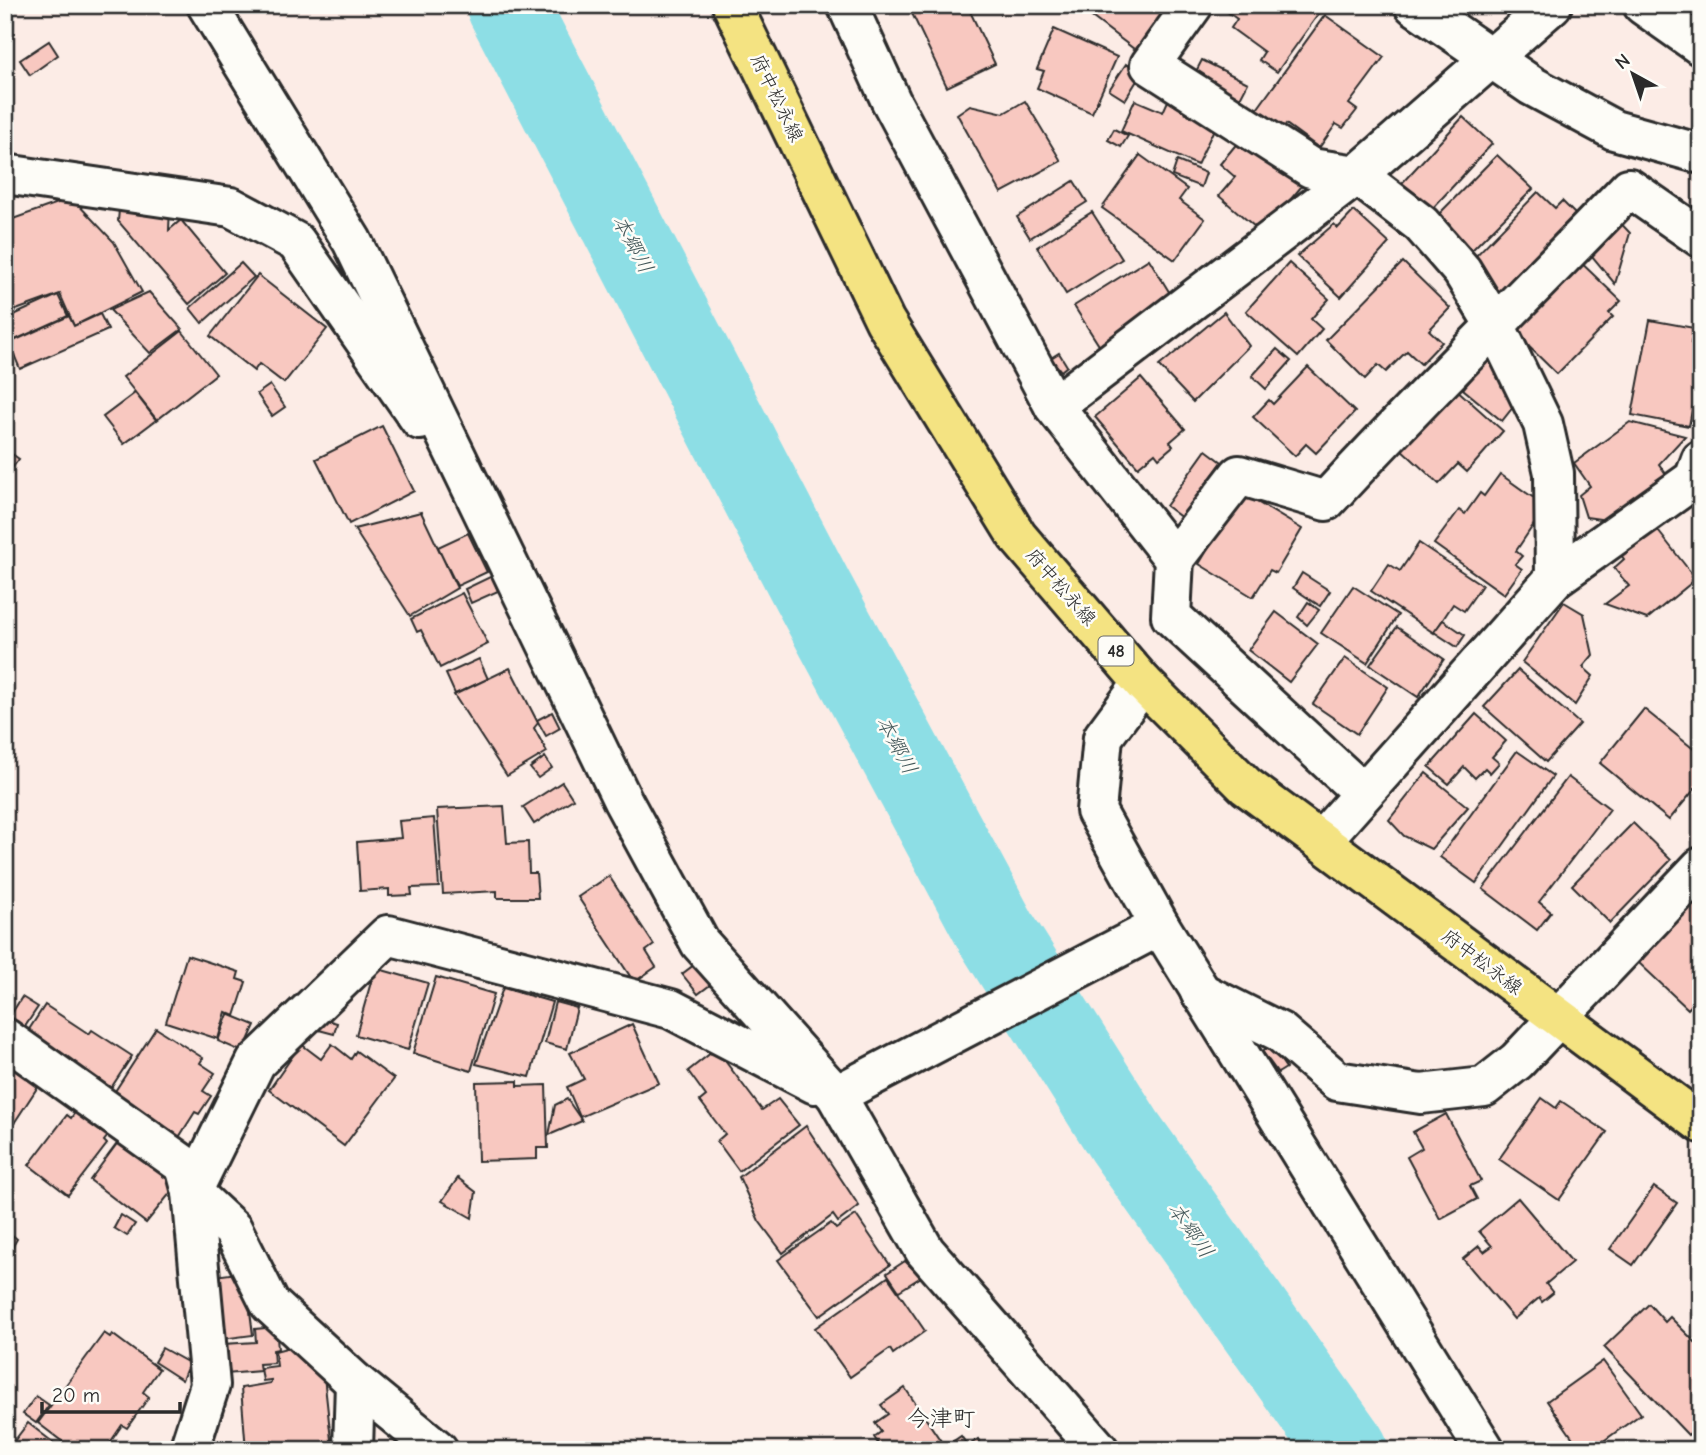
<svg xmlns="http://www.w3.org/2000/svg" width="1706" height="1455" font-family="'Comic Neue','Klee One',sans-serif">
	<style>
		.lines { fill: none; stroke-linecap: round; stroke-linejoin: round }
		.river { stroke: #8ddee5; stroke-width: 82 }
		.building { fill: #f8c8c0; stroke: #2b2b2b; stroke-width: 2 }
		.minor-casing { stroke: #2b2b2b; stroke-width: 44 }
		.major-casing { stroke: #2b2b2b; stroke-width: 44 }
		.minor { stroke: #fdfcf7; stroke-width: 38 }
		.major { stroke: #f4e382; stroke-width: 38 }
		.labels { text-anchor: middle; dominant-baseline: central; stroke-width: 5; stroke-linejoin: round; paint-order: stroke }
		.shield { fill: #fdfcf7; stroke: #6a6a68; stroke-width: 2 }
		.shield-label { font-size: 18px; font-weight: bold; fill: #2b2b2b }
		.street-label { font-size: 19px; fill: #2b2b2b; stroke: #fdfcf7 }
		.water-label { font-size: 21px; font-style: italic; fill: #44585a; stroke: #fdfcf7 }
		.quarter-label { font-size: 23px; fill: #2b2b2b; stroke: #fdfcf7 }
	</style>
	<rect width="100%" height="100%" fill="#fcece6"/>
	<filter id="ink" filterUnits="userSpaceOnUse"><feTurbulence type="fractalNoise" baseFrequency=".0143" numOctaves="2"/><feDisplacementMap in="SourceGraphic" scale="14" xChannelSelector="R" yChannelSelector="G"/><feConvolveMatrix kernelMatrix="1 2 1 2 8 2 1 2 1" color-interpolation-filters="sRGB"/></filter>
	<g filter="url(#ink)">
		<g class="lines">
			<!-- river -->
			<polyline class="river" points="507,5 812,590 997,934 1125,1137 1347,1450"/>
		</g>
		<!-- building -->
		<g class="building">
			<polygon points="908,5 967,5 995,64 947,87"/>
			<polygon points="1076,5 1148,5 1163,15 1138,52"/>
			<polygon points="1325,5 1277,72 1259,60 1264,52 1231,28 1237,19 1219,6"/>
			<polygon points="1683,5 1701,5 1701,33 1676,15"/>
			<polygon points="1325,15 1384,57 1349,104 1357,110 1343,128 1336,124 1319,148 1286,124 1281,132 1255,112"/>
			<polygon points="1054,29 1117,57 1092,113 1037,88 1044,71 1037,69"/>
			<polygon points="49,41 58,55 30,75 20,60"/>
			<polygon points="1202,60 1248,83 1237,104 1191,81"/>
			<polygon points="1126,64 1141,74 1125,100 1109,90"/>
			<polygon points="1172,92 1216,125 1197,165 1121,131 1135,100 1163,112"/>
			<polygon points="1025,101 1061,161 1001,193 957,114 970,105 1004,113"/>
			<polygon points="1463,117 1492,144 1431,210 1402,183"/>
			<polygon points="1114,129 1128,136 1121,147 1108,140"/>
			<polygon points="1248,130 1307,180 1262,233 1219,196 1235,177 1220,164"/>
			<polygon points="1140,155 1187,189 1179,200 1205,219 1175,260 1102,208"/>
			<polygon points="1497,155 1533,189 1469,253 1434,219"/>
			<polygon points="1177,161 1206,173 1201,187 1172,176"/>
			<polygon points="1074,181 1087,202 1030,238 1017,217"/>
			<polygon points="1538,192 1555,208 1562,201 1584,223 1506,304 1466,266"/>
			<polygon points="5,197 13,219 72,198 114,242 142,292 74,326 60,294 5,314"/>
			<polygon points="120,199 170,207 169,230 181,220 225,273 189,304 118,221"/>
			<polygon points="1354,211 1389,243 1341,297 1297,256 1334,224 1338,228"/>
			<polygon points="1092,212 1122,259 1066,294 1037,247"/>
			<polygon points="1614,216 1630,233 1615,284 1583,245"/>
			<polygon points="1573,255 1621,301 1609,313 1613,317 1557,374 1505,323"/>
			<polygon points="1149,259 1171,295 1136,318 1141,325 1102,350 1074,306"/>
			<polygon points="1403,262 1450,308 1429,330 1442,342 1421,364 1407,351 1386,372 1378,365 1365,379 1326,340"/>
			<polygon points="241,263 254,277 202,323 190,308"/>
			<polygon points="1289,263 1329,299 1311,319 1322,329 1298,357 1246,311"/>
			<polygon points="258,275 327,329 284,383 259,364 254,371 210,336"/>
			<polygon points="149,292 182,329 150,353 110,310"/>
			<polygon points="58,295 68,316 6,344 5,319"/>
			<polygon points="1224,312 1249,346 1193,402 1159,366"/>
			<polygon points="100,314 108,330 20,369 9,343 69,316 74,326"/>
			<polygon points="1650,320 1694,328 1691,343 1701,344 1701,364 1689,426 1632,415"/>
			<polygon points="182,331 216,374 157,420 123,377"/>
			<polygon points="1277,349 1291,361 1266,389 1252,376"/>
			<polygon points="1059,353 1067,366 1061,371 1051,358"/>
			<polygon points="1490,356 1528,388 1502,421 1463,389"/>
			<polygon points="1308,367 1355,412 1316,453 1306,444 1295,456 1253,417 1269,400 1273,404"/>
			<polygon points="1141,378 1185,429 1170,442 1173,446 1159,458 1155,453 1138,467 1095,417"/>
			<polygon points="270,385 285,407 272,416 257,394"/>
			<polygon points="1455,388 1503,431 1467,472 1458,464 1439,484 1400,448"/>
			<polygon points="135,393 156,420 124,444 103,417"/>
			<polygon points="1630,422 1685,436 1659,464 1671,481 1614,521 1586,517 1579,495 1590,486 1574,463"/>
			<polygon points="382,426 414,491 349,524 316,459"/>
			<polygon points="5,449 19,459 6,476 5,476"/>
			<polygon points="1206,450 1222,462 1182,518 1166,506"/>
			<polygon points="1500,474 1538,501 1540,515 1516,551 1522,556 1515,564 1522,569 1504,594 1434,544 1459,510 1465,514 1480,493 1484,496"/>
			<polygon points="1242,493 1302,529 1276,573 1270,570 1253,597 1199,564"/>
			<polygon points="421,512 457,588 410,616 354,529"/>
			<polygon points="1655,527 1696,579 1647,619 1605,604 1629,586 1614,568 1624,559 1621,555"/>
			<polygon points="468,533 487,572 457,586 438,547"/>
			<polygon points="1419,543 1482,585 1464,611 1453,604 1434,633 1371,591 1389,564 1400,571"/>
			<polygon points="1302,573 1330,591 1320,606 1293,588"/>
			<polygon points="492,576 498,591 471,603 465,589"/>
			<polygon points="1353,586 1398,615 1367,663 1321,633"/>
			<polygon points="462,593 488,644 440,668 421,630 417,632 411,619"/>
			<polygon points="1308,602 1319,610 1307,625 1298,617"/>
			<polygon points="1564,602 1584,614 1593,655 1583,667 1593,676 1575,705 1522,662"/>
			<polygon points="1276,612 1318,644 1289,682 1248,650"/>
			<polygon points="1443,620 1465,635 1457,647 1434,632"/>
			<polygon points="1397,627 1444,659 1418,697 1370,665"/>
			<polygon points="1345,658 1388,687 1357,734 1313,704"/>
			<polygon points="479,659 488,679 455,694 446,674"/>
			<polygon points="510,668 538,723 534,728 547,752 507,776 454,695"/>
			<polygon points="1518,670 1580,724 1546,762 1484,707"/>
			<polygon points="1644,709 1701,755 1701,787 1698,785 1669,820 1600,763"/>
			<polygon points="552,712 560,728 546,736 537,720"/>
			<polygon points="1476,714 1506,741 1492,757 1499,763 1490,773 1485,768 1475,778 1464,767 1449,784 1429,767"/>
			<polygon points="1517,751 1553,776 1476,883 1440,857"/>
			<polygon points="545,757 552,768 538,778 530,768"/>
			<polygon points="1426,773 1468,807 1431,849 1404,836 1389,820"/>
			<polygon points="1568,777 1610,809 1539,902 1551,912 1537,930 1483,889"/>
			<polygon points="562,782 573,799 534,824 523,807"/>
			<polygon points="504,806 507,843 528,842 529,873 536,873 538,898 497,898 497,891 443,894 437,809"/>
			<polygon points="434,818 439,887 411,888 412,895 389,896 389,889 360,891 357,842 401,838 399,821"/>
			<polygon points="1633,823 1671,860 1610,923 1572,885"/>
			<polygon points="609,876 654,945 646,951 656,967 634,982 578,897"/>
			<polygon points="1701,890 1701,995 1688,1009 1639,963 1643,959 1639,954"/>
			<polygon points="187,955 239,972 237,979 246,982 235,1016 226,1012 218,1039 166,1022"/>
			<polygon points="694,965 710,985 698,994 682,974"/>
			<polygon points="375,968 428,983 408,1050 356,1035"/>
			<polygon points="436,977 494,994 471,1071 413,1053"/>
			<polygon points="503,988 552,1002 530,1077 476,1064"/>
			<polygon points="22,997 38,1007 20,1034 5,1024"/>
			<polygon points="555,1002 577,1008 567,1049 545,1043"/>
			<polygon points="45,1005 89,1034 92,1030 132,1056 105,1097 24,1037"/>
			<polygon points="228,1014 255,1025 243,1052 218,1041"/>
			<polygon points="323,1019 337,1023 334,1034 319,1030"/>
			<polygon points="632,1024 659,1083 580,1117 567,1087 584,1079 570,1053"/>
			<polygon points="156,1028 203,1058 200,1063 215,1073 203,1091 211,1096 199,1114 195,1112 176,1142 110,1099"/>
			<polygon points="301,1044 321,1059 332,1044 351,1059 356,1051 394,1079 344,1146 269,1090"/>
			<polygon points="1271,1046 1286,1068 1278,1073 1262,1051"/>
			<polygon points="716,1049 762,1110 778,1099 799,1125 739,1171 717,1141 725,1134 700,1101 706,1096 688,1071"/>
			<polygon points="5,1065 39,1085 5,1137"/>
			<polygon points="518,1081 518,1086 546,1085 548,1148 537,1148 537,1159 478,1161 476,1082"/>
			<polygon points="1542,1098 1556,1108 1561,1101 1607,1132 1559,1200 1499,1159"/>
			<polygon points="567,1099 582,1121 549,1135 555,1105"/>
			<polygon points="78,1108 111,1132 104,1141 107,1144 68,1195 29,1165 67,1115 71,1118"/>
			<polygon points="1446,1114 1481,1181 1470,1186 1477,1199 1440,1219 1407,1157 1422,1148 1413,1132"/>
			<polygon points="806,1126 859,1206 838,1222 833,1215 783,1253 759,1221 739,1177"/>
			<polygon points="122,1137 180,1181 146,1223 90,1180"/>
			<polygon points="458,1178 476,1192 472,1218 442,1201"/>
			<polygon points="1654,1187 1677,1203 1633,1265 1610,1249"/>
			<polygon points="1518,1198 1572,1262 1546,1284 1553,1293 1542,1302 1539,1298 1514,1319 1463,1259 1479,1246 1484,1252 1492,1246 1479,1231"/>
			<polygon points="121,1215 135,1224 127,1236 114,1228"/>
			<polygon points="856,1215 890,1265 819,1316 778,1260 831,1223 836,1229"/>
			<polygon points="5,1229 17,1239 13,1246 5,1242"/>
			<polygon points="5,1243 13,1247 5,1264"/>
			<polygon points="905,1261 921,1277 899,1291 887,1273"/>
			<polygon points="245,1272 253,1335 222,1339 214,1276"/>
			<polygon points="888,1277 925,1331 893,1354 890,1349 850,1377 815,1328"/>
			<polygon points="1649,1304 1665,1322 1670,1317 1701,1348 1701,1423 1688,1435 1604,1347"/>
			<polygon points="276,1327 278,1349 273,1350 274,1363 259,1364 260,1371 226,1374 223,1344 256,1342 255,1329"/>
			<polygon points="104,1333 110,1337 112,1334 159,1369 143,1392 149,1397 127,1428 122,1425 105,1450 64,1450 61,1447 64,1443 38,1423"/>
			<polygon points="301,1344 323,1367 332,1449 246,1450 241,1388 271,1383 271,1380 263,1381 261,1368 277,1366 275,1351"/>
			<polygon points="162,1348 189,1363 182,1380 154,1362"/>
			<polygon points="1603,1361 1641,1414 1591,1450 1581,1450 1547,1401"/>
			<polygon points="905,1388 945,1447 961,1436 968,1446 978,1439 985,1450 882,1450 874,1437 881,1432 875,1423 888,1414 881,1405"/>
			<polygon points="36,1396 49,1405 36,1423 23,1414"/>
			<polygon points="28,1423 63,1450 19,1450 12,1444"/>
		</g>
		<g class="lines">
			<!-- minor casing -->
			<g class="minor-casing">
				<g id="minor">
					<polyline points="207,5 352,241 623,801 700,943 836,1095 925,1251 1099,1450"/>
					<polyline points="847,5 891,101 1054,406 1174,559 1171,616 1363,793"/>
					<polyline points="1193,5 1150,65 1311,168 1357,175 1421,224 1462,271 1496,327 1543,424 1554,473 1555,578"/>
					<polyline points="1414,5 1532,86 1614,130 1701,154"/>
					<polyline points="1643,5 1701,46"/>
					<polyline points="5,174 231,207 296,242 420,420"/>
					<polyline points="1054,406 1357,175 1552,5"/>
					<path d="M1174,559L1239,475L1326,501C1424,394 1529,293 1629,188L1701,238"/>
					<polyline points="1143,683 1103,737 1096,811 1160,926 1485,1450"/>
					<polyline points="1321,841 1555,578 1694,479 1701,460"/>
					<polyline points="1200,992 1280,1032 1337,1081 1421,1094 1484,1087 1517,1061 1701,867"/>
					<polyline points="5,1038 185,1166 192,1192 233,1230 270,1304 355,1382 438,1450"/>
					<polyline points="836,1095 1160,926"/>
					<polyline points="189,1450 210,1385 192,1192 256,1062 388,935 671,1009 815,1084"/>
					<polyline points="353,1450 355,1382"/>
				</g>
			</g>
			<!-- major casing -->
			<g class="major-casing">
				<polyline id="major" points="732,5 885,321 1017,536 1143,683 1246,786 1701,1123"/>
			</g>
			<!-- minor -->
			<use href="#minor" class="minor"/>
			<!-- major -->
			<use href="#major" class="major"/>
		</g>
	</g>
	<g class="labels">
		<!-- shield labels -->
		<rect class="shield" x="1098.5" y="636.5" width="35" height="29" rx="5"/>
		<g class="shield-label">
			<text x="1116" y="651">48</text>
		</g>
		<!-- street labels -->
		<g class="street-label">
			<text transform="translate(777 98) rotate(64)">府中松永線</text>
			<text transform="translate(1061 587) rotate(49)">府中松永線</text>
			<text transform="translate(1482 962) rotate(37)">府中松永線</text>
		</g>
		<!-- water labels -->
		<g class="water-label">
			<text transform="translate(633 244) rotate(62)">本郷川</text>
			<text transform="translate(897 745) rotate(62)">本郷川</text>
			<text transform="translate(1191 1230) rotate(55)">本郷川</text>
		</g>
		<!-- quarter labels -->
		<g class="quarter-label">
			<text x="941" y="1418">今津町</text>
		</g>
	</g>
	<!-- margin -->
	<rect width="1706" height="1455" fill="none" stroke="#fdfcf7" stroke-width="28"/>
	<rect x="14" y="14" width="1678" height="1427" fill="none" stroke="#2b2b2b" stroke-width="2.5" filter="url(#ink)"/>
	<!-- north arrow -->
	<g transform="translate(1633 74) rotate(320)" stroke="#fdfcf7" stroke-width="5" paint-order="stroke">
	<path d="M0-5L12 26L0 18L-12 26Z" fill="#2b2b2b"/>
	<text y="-10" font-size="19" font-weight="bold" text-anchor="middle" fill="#2b2b2b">N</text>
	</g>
	<!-- scale -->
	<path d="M42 1402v10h138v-10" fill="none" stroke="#2b2b2b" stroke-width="3.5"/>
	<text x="52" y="1402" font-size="21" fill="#2b2b2b" stroke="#fdfcf7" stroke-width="5" paint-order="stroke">20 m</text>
</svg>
